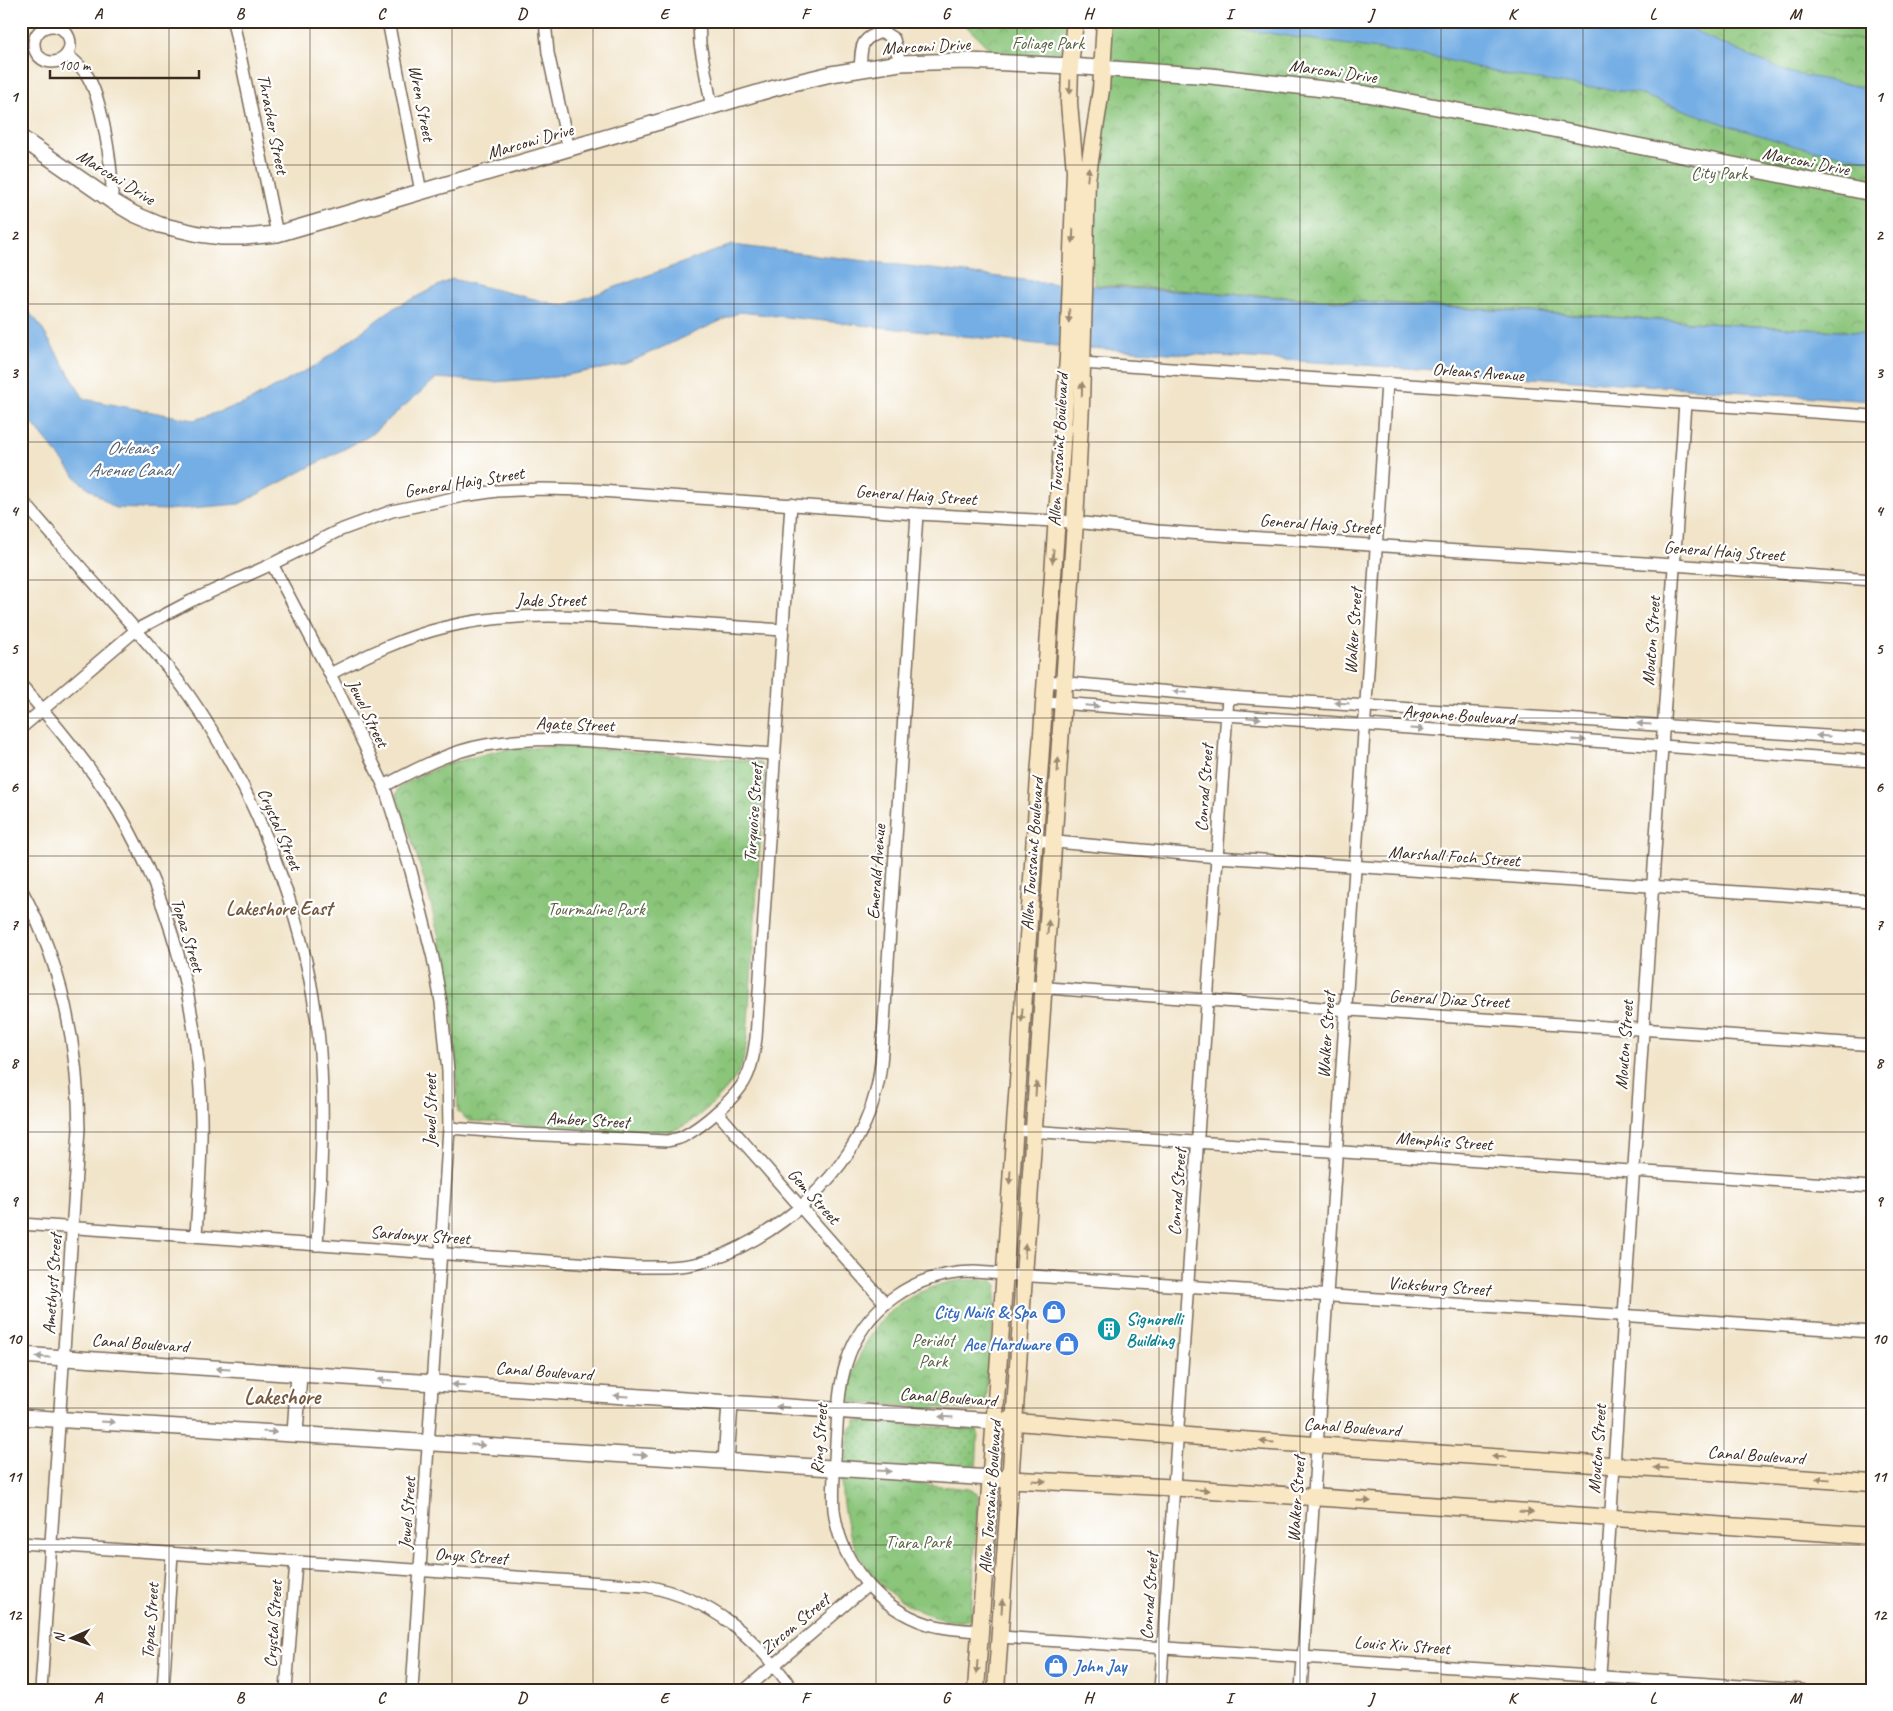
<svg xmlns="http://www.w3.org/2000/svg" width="1893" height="1711" font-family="Caveat,sans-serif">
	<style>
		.grass { fill: url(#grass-dots); stroke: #62784c }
		.park { fill: url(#park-crowns); stroke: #62784c }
		.garden { fill: #8ac57a; stroke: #62784c }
		.water { fill: #74aee4; stroke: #586c81 }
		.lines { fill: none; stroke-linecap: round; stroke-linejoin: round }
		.minor-casing { stroke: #7b6b5a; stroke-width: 14 }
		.tertiary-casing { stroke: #7b6b5a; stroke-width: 18 }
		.secondary-casing { stroke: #7b6b5a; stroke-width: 19 }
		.minor { stroke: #fff; stroke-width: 11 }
		.tertiary { stroke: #fff; stroke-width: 15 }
		.secondary { stroke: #f9e7c3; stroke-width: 16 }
		.oneway { fill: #9a8870 }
		.oneway2 { fill: #a79f9a }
		.grid { fill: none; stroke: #3b2a1e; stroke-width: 1; stroke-opacity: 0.55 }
		.labels { text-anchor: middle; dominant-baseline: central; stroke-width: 4.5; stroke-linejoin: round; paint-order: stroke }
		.park-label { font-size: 18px; fill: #57603e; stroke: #fff }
		.street-label { font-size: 18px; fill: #3b2a1e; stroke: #fff }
		.shop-label { font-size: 18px; font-weight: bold; fill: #366cbe; stroke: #fff; text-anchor: end }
		.culture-label { font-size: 18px; font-weight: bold; fill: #0d838f; stroke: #fff; text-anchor: start }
		.water-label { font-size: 19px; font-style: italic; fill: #525f6d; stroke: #fff }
		.quarter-label { font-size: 20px; font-weight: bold; fill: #765a40; stroke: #fff }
		.district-label { font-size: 22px; font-weight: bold; fill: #765a40; stroke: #fff }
		.neatline { fill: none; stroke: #3b2a1e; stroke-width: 2 }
		.grid-label { font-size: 16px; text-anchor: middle; font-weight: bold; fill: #3b2a1e }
	</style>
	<defs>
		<pattern id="grass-dots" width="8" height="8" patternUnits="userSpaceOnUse" patternTransform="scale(1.25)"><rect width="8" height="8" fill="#8ac57a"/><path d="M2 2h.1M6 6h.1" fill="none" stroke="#72a063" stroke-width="1.8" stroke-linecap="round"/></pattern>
		<pattern id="park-crowns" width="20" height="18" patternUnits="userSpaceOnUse" patternTransform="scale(1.25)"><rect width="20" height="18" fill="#8ac57a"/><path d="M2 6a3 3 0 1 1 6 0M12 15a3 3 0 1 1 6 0" fill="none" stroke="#72a063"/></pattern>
	</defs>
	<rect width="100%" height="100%" fill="#fff"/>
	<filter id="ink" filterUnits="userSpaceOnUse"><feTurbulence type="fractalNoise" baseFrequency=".02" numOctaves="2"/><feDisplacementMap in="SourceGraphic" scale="10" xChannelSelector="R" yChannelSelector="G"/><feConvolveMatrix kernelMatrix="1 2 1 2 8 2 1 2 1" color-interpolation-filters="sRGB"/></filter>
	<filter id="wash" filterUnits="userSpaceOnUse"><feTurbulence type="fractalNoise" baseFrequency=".0096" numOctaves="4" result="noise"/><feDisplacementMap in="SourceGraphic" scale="20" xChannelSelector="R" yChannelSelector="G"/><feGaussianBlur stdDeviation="1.12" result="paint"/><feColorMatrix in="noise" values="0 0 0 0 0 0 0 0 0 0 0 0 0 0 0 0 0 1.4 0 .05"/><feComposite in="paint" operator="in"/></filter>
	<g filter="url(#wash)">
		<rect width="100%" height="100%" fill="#f1e4c9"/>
		<!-- grass -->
		<polygon class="grass" points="855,1421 976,1430 978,1432 976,1473 846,1464 849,1429 854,1426"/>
		<!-- park -->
		<g class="park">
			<polygon points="961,21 1066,21 1074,27 1070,66 1004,63"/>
			<polygon points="1105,21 1872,21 1872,333 1095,285 1084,252"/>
			<path d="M558,746L755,761L762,764L765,772L747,1037C746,1049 744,1061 739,1071C730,1090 694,1124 674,1130C666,1133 656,1133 647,1133L469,1121L458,1112C456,1067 455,1023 447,979C436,915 418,855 396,795L399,788L419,776L450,763L501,750Z"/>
			<path d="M962,1280H992L997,1285L985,1400L981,1407L974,1410L855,1403L848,1400C857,1334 895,1290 962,1280Z"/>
			<path d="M847,1476L969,1489L976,1492L978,1495L971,1619C957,1624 940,1619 927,1614C870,1593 839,1537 842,1478Z"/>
		</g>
		<!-- garden -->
		<path class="garden" d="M1793,21H1872V39C1847,42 1816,30 1793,21Z"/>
		<!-- water -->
		<g class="water">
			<polygon points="1200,21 1677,21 1705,36 1787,72 1872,89 1872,161 1798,147 1730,126 1636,93 1516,77 1439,58 1205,24"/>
			<polygon points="732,245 1058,284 1872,333 1872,401 1348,364 1056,346 740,312 623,365 555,377 494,382 437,378 369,436 239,504 166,510 115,508 79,481 21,409 21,304 38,322 84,399 194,420 246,403 318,364 392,309 452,279 563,306"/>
		</g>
	</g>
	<g filter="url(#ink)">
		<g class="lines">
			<!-- minor casing -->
			<g class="minor-casing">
				<g id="minor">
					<polyline points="233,21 277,234"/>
					<polyline points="388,21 421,192"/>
					<polyline points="545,21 548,53 569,150"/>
					<polyline points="699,21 700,44 712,108"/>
					<circle cx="52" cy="44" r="18"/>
					<path d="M67,55C75,61 83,68 88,77C103,103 113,170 112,201"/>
					<path d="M860,70C862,48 858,38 883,32L894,39L900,63"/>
					<polyline points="1082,363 1872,416"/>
					<path d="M21,499C50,532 78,565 107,597C135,629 163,659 188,694C256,791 304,913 318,1031C326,1102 321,1174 317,1245"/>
					<polyline points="272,564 330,674 384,786 411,871 433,958 441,1002 448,1071 449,1128 412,1690"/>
					<path d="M330,674C367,655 404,637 446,627C513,611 582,616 650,621C694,624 738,627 783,630"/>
					<polyline points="1045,681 1228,697 1872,739"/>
					<path d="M21,685C52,720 82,756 108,795C169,889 200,1008 201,1119C202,1158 198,1197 196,1236"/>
					<polyline points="1044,702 1872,761"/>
					<polyline points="21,728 136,630 191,601 272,564 338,531 392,511 463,496 497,491 542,489 587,490 917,514 1075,522 1157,531 1674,565 1872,580"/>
					<path d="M384,786C416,769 450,751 486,745C534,736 582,740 630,744C678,747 726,751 774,754"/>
					<polyline points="1035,840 1217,857 1872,901"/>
					<path d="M21,889C62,963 78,1046 79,1129L41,1690"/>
					<path d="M1024,986C1306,1009 1589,1025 1872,1045"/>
					<polyline points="717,1112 885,1303"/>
					<path d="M449,1128L525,1134L667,1141C672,1140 678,1139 682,1137C702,1127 739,1096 747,1076C753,1064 754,1051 756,1038L791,504"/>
					<polyline points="1013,1130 1872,1187"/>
					<path d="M21,1224L635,1267C656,1267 678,1268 699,1263C775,1242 855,1172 875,1095C882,1072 882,1047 884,1023L917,514"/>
					<path d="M21,1543L646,1586C712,1599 755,1636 793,1690"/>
					<path d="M980,1631C962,1630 945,1629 928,1624C878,1608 840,1562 834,1510C832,1488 835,1465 836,1442C838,1416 838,1389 846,1364C863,1307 916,1272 974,1272L1872,1332"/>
					<polyline points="1000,1637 1802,1690"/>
					<polyline points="163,1690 172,1554"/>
					<polyline points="286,1690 296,1562"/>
					<polyline points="745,1690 868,1585"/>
					<polyline points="1160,1690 1228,697"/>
					<polyline points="1301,1690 1387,383"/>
					<polyline points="1599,1690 1685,403"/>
				</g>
			</g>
			<!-- tertiary casing -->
			<g class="tertiary-casing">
				<g id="tertiary">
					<polyline points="21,138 112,201 134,214 160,225 199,234 222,237 244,237 277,234 318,222 785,85 831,74 900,63 931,62 968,61 1070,66 1211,76 1367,94 1533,125 1872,193"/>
					<polyline points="21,1355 994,1421"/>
					<polyline points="21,1417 991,1478"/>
					<polyline points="295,1434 299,1374"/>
					<polyline points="726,1460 730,1404"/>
				</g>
			</g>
			<!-- secondary casing -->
			<g class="secondary-casing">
				<g id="secondary">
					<polyline points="1004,1421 1213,1438 1872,1483"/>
					<polyline points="1001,1479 1183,1488 1872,1536"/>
					<polyline points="976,1690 1068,357 1075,171 1069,103 1070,66 1075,21"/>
					<polyline points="996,1690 1075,522 1081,404 1087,180 1101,90 1105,21"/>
				</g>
			</g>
			<!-- minor -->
			<use href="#minor" class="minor"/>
			<!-- tertiary -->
			<use href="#tertiary" class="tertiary"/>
			<!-- secondary -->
			<use href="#secondary" class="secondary"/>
		</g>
		<!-- one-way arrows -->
		<defs><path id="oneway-solid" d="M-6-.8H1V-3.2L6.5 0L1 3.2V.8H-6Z" transform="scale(1.25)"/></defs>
		<g class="oneway">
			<use href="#oneway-solid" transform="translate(1070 87) rotate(92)"/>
			<use href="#oneway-solid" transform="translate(1088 174) rotate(-84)"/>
			<use href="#oneway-solid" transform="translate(1073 236) rotate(92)"/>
			<use href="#oneway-solid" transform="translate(1069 316) rotate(92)"/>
			<use href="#oneway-solid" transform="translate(1082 389) rotate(-89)"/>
			<use href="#oneway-solid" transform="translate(1053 556) rotate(94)"/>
			<use href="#oneway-solid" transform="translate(1058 765) rotate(-86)"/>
			<use href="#oneway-solid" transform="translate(1048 927) rotate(-86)"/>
			<use href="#oneway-solid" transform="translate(1022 1015) rotate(94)"/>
			<use href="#oneway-solid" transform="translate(1036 1089) rotate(-86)"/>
			<use href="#oneway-solid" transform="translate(1010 1177) rotate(94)"/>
			<use href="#oneway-solid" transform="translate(1025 1251) rotate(-86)"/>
			<use href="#oneway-solid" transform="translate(1267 1442) rotate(-176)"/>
			<use href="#oneway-solid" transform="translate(1499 1457) rotate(-176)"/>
			<use href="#oneway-solid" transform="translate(1661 1468) rotate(-176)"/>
			<use href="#oneway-solid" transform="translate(1823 1479) rotate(-176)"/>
			<use href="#oneway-solid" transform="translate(1039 1481) rotate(3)"/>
			<use href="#oneway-solid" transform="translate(1202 1490) rotate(4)"/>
			<use href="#oneway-solid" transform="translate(1364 1501) rotate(4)"/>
			<use href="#oneway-solid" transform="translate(1526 1512) rotate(4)"/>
			<use href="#oneway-solid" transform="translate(1002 1606) rotate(-86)"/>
			<use href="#oneway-solid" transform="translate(977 1667) rotate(94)"/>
		</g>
		<g class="oneway2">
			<use href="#oneway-solid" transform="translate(1180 692) rotate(-175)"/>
			<use href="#oneway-solid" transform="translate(1342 703) rotate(-177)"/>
			<use href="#oneway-solid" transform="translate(1092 706) rotate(5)"/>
			<use href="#oneway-solid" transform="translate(1254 718) rotate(4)"/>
			<use href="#oneway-solid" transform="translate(1644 724) rotate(-176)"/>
			<use href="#oneway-solid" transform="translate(1417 729) rotate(4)"/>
			<use href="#oneway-solid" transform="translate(1823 736) rotate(-176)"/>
			<use href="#oneway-solid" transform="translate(1579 740) rotate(4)"/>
			<use href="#oneway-solid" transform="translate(43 1357) rotate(-177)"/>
			<use href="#oneway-solid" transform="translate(223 1369) rotate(-176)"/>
			<use href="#oneway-solid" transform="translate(385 1380) rotate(-176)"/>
			<use href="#oneway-solid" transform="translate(459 1385) rotate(-176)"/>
			<use href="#oneway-solid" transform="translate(621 1396) rotate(-176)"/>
			<use href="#oneway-solid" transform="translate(783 1407) rotate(-177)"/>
			<use href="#oneway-solid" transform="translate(946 1417) rotate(-176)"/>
			<use href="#oneway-solid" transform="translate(108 1422) rotate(4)"/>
			<use href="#oneway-solid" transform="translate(270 1432) rotate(4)"/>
			<use href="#oneway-solid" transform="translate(478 1445) rotate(4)"/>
			<use href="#oneway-solid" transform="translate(640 1455) rotate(4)"/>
			<use href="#oneway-solid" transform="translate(884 1471) rotate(4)"/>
		</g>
	</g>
	<!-- grid -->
	<path class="grid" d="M169,21V1690M310,21V1690M452,21V1690M593,21V1690M734,21V1690M876,21V1690M1017,21V1690M1159,21V1690M1300,21V1690M1441,21V1690M1583,21V1690M1724,21V1690M21,165H1872M21,304H1872M21,442H1872M21,580H1872M21,718H1872M21,856H1872M21,994H1872M21,1132H1872M21,1270H1872M21,1408H1872M21,1545H1872"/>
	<!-- icons -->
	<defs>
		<g id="shop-disc" transform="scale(1.25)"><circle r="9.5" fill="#3f7fe0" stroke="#fff"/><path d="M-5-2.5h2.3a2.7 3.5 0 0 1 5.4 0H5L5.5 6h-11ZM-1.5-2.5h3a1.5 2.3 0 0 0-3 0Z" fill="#fff"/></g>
		<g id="building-disc" transform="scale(1.25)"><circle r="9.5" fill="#0f9aa8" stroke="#fff"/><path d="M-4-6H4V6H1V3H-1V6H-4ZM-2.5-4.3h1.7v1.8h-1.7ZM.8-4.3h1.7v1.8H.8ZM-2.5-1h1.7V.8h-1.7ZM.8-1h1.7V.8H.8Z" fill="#fff"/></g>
	</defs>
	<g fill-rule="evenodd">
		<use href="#shop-disc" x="1054" y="1312"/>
		<use href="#building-disc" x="1109" y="1329"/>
		<use href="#shop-disc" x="1067" y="1344"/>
		<use href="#shop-disc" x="1056" y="1666"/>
	</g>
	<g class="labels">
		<!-- park labels -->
		<g class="park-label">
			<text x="1048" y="43">Foliage Park</text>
			<text x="1719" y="173">City Park</text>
			<text x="596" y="909">Tourmaline Park</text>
			<text x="933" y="1340">Peridot<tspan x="933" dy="21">Park</tspan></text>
			<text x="918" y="1542">Tiara Park</text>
		</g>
		<!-- street labels -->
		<g class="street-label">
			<text transform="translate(926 46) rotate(-3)">Marconi Drive</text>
			<text transform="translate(1333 71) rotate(8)">Marconi Drive</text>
			<text transform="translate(422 103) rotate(79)">Wren Street</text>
			<text transform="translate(273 124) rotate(79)">Thrasher Street</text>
			<text transform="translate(530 141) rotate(-16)">Marconi Drive</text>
			<text transform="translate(1806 161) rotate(11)">Marconi Drive</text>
			<text transform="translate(116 177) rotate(32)">Marconi Drive</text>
			<text transform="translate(1478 372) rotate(4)">Orleans Avenue</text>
			<text transform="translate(1058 450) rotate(-87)">Allen Toussaint Boulevard</text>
			<text transform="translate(464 482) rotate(-9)">General Haig Street</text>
			<text transform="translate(916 495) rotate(4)">General Haig Street</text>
			<text transform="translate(1320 524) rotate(4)">General Haig Street</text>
			<text transform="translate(1724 551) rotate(4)">General Haig Street</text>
			<text x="551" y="600">Jade Street</text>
			<text transform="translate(1353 631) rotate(-86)">Walker Street</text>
			<text transform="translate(1651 641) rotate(-86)">Mouton Street</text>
			<text transform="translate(368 713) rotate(64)">Jewel Street</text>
			<text transform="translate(1459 715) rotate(4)">Argonne Boulevard</text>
			<text transform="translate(575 724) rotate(2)">Agate Street</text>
			<text transform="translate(1204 788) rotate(-86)">Conrad Street</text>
			<text transform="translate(753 813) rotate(-86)">Turquoise Street</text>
			<text transform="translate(280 829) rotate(67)">Crystal Street</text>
			<text transform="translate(1032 854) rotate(-86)">Allen Toussaint Boulevard</text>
			<text transform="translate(1454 856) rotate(4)">Marshall Foch Street</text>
			<text transform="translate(876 872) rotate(-86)">Emerald Avenue</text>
			<text transform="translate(188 935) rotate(73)">Topaz Street</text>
			<text transform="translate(1449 999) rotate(3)">General Diaz Street</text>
			<text transform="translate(1326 1035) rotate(-86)">Walker Street</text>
			<text transform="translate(1624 1045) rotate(-86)">Mouton Street</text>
			<text transform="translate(430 1110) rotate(-90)">Jewel Street</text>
			<text transform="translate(588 1120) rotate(3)">Amber Street</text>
			<text transform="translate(1444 1141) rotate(4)">Memphis Street</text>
			<text transform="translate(1177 1192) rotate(-86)">Conrad Street</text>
			<text transform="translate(814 1196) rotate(48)">Gem Street</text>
			<text transform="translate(420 1235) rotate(4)">Sardonyx Street</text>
			<text transform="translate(52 1284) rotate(-86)">Amethyst Street</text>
			<text transform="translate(1439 1286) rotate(4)">Vicksburg Street</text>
			<text transform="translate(140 1343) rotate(4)">Canal Boulevard</text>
			<text transform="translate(544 1371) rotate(4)">Canal Boulevard</text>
			<text transform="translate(948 1397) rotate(4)">Canal Boulevard</text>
			<text transform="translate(1352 1427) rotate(4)">Canal Boulevard</text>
			<text transform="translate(819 1439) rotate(-86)">Ring Street</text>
			<text transform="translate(1597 1449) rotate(-86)">Mouton Street</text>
			<text transform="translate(1756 1455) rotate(4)">Canal Boulevard</text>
			<text transform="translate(990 1497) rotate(-86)">Allen Toussaint Boulevard</text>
			<text transform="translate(1296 1499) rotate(-86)">Walker Street</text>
			<text transform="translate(407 1513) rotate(-86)">Jewel Street</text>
			<text transform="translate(471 1556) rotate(4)">Onyx Street</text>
			<text transform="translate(1149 1596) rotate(-86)">Conrad Street</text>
			<text transform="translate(150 1621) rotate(-86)">Topaz Street</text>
			<text transform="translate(273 1624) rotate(-86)">Crystal Street</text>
			<text transform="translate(795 1624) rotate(-40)">Zircon Street</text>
			<text transform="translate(1402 1645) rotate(4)">Louis Xiv Street</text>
		</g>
		<!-- shop labels -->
		<g class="shop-label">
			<text x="1036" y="1312">City Nails &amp; Spa</text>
			<text x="1050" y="1344">Ace Hardware</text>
			<text x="1074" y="1666" text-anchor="start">John Jay</text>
		</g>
		<!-- culture labels -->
		<g class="culture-label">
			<text x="1126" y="1319">Signorelli<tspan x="1126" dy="21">Building</tspan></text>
		</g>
		<!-- water labels -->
		<g class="water-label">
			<text x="131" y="448">Orleans<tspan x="131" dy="22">Avenue Canal</tspan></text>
		</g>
		<!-- quarter labels -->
		<g class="quarter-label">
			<text x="279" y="908">Lakeshore East</text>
		</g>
		<!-- district labels -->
		<g class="district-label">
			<text x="282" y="1397">Lakeshore</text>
		</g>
	</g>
	<!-- margin -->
	<rect width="1893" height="1711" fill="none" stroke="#fff" stroke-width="55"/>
	<!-- north arrow -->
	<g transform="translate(72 1638) rotate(268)" stroke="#ffffff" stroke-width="4" paint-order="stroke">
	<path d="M0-4L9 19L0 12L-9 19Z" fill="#3b2a1e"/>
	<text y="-8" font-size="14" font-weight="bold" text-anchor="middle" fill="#3b2a1e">N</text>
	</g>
	<!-- scale -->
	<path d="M50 70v8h149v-8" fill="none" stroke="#3b2a1e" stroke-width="2.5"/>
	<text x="58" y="70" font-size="15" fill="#3b2a1e" stroke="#ffffff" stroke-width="4" paint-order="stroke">100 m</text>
	<rect x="28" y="28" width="1838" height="1656" class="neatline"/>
	<g class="grid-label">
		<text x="98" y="19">A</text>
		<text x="240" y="19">B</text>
		<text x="381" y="19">C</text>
		<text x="522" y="19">D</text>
		<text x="664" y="19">E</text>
		<text x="805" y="19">F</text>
		<text x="946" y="19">G</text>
		<text x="1088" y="19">H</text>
		<text x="1229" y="19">I</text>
		<text x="1371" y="19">J</text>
		<text x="1512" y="19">K</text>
		<text x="1653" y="19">L</text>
		<text x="1795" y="19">M</text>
		<text x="14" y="102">1</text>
		<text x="1879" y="102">1</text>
		<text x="14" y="240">2</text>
		<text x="1879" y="240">2</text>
		<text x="14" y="378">3</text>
		<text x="1879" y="378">3</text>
		<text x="14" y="516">4</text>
		<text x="1879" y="516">4</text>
		<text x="14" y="654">5</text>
		<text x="1879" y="654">5</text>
		<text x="14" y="792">6</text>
		<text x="1879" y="792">6</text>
		<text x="14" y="930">7</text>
		<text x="1879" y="930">7</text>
		<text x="14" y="1068">8</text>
		<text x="1879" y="1068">8</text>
		<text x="14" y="1206">9</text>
		<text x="1879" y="1206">9</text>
		<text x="14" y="1344">10</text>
		<text x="1879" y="1344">10</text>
		<text x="14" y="1482">11</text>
		<text x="1879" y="1482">11</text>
		<text x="14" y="1620">12</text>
		<text x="1879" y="1620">12</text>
		<text x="98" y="1703">A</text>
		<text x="240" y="1703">B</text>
		<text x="381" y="1703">C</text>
		<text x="522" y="1703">D</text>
		<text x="664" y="1703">E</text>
		<text x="805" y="1703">F</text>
		<text x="946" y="1703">G</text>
		<text x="1088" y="1703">H</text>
		<text x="1229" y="1703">I</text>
		<text x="1371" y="1703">J</text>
		<text x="1512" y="1703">K</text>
		<text x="1653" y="1703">L</text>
		<text x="1795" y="1703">M</text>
	</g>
</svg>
